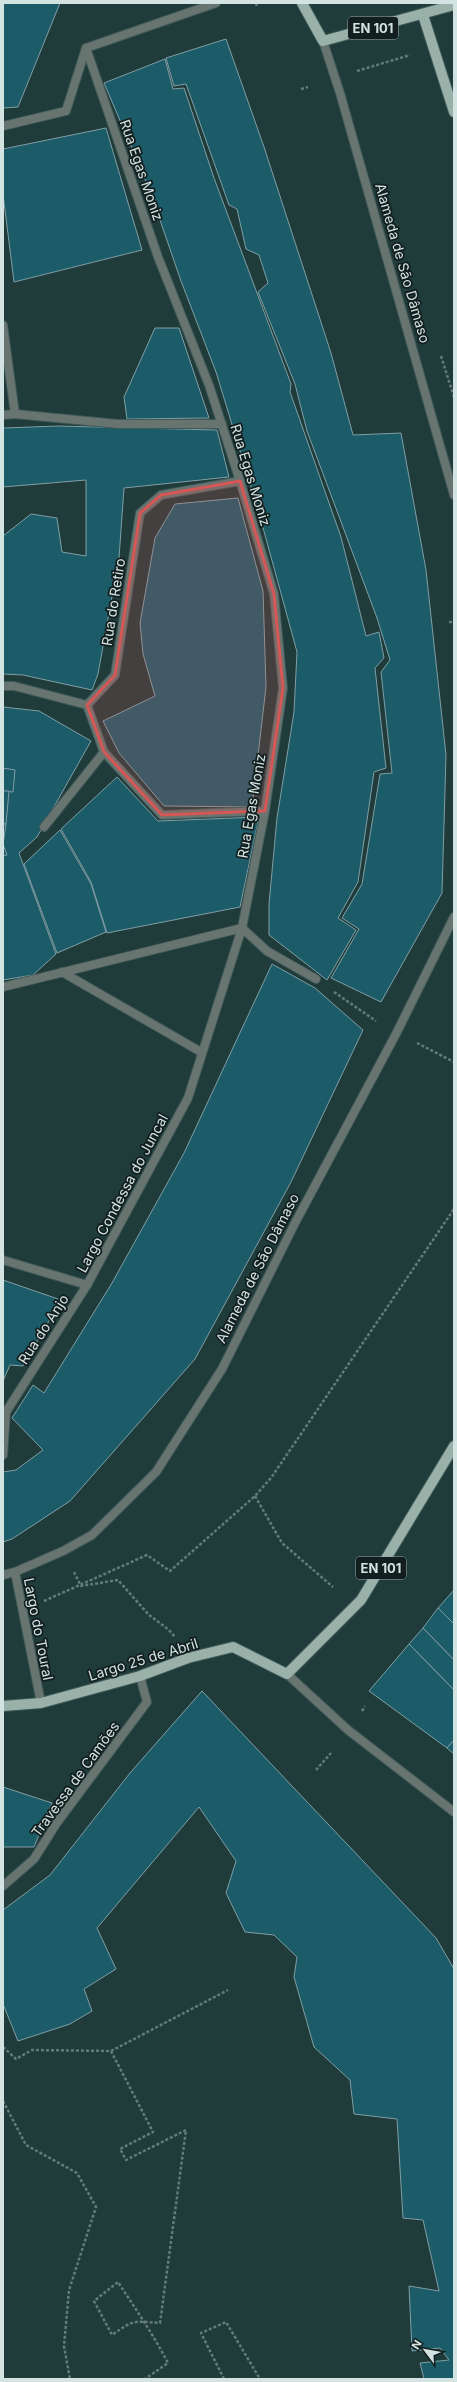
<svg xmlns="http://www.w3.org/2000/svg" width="457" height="2382" font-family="Inter,sans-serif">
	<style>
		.building { fill: #1c5c69; stroke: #819ea5 }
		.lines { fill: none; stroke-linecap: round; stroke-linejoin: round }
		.street-casing { stroke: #3f5958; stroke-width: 10 }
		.primary-casing { stroke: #3f5958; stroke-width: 12 }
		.path { stroke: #647b7a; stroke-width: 2.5; stroke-dasharray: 3 2; stroke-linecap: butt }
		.street { stroke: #687470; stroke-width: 8 }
		.primary { stroke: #99b1a9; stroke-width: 10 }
		.marked { fill: #d55756; fill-opacity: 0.2; stroke: #d55756; stroke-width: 3; stroke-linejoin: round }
		.labels { text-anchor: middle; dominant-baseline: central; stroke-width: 3.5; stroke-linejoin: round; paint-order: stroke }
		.shield { fill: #131f1f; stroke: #99a8a8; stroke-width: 1 }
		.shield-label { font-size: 13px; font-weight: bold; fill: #d3e3e2 }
		.street-label { font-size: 14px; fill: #d3e3e2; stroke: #131f1f }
	</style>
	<rect width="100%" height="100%" fill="#1f3b3a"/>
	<!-- building -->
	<g class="building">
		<polygon points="3,3 60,3 18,107 3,108"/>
		<polygon points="226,39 264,147 331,353 353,435 401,433 426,570 446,755 442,893 381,1002 331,978 359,929 342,918 362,884 380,774 392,773 381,672 390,660 377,618 307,431 295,384 258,292 268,283 259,255 246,249 237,209 229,205 186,84 174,86 166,58"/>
		<polygon points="165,59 173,89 184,88 214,178 291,384 290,392 341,537 366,636 379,632 384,658 375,668 386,768 374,772 358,882 338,918 356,930 327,980 269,935 269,904 277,818 294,712 297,652 259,513 216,372 181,281 150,191 104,83"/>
		<polygon points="106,128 142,250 14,282 3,194 3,149"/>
		<polygon points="155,328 179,328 209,418 127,419 124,397"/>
		<polygon points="58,426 217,430 229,477 124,488 119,558 98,674 92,690 23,675 3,674 3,536 31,514 57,518 62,552 86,556 86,480 3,487 3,428"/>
		<polygon points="238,498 263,591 266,687 252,807 164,806 119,753 103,721 155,696 143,654 140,623 155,538 175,504"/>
		<polygon points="3,707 39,711 91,741 37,837 19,853 56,954 33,975 3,980"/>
		<polygon points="3,768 15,770 13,792 3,791"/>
		<polygon points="117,777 158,821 259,817 240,907 107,933 91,882 61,829"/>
		<polygon points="3,791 9,791 6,824 3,824"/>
		<polygon points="3,824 6,824 3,844 7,855 3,856"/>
		<polygon points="60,830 91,884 106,932 57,953 24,864"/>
		<polygon points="272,964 315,988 363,1030 291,1182 195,1359 70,1501 12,1539 3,1542 3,1472 16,1470 43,1450 12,1418 33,1385 44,1393 112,1283 184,1153"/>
		<polygon points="3,1280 61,1300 23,1366 10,1365 3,1381"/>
		<polygon points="454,1590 454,1624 438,1608"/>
		<polygon points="438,1608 454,1624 454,1660 423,1628"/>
		<polygon points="423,1628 454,1660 454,1690 409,1644"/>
		<polygon points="409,1644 454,1690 454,1740 447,1748 369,1691"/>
		<polygon points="202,1691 436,1938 454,1969 454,2379 424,2379 420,2363 449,2360 440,2348 412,2351 409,2286 439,2291 423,2220 403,2218 397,2119 354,2114 350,2080 314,2047 294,1977 297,1957 274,1935 245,1932 226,1893 236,1861 199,1807 97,1928 116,1969 84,1989 92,2011 70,2024 18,2041 3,2004 3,1910 50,1875 130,1773"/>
		<polygon points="454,1740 454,1754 447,1748"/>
		<polygon points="3,1787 52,1803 34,1847 3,1847"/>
	</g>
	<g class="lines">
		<!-- street casing -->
		<g class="street-casing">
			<g id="street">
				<polyline points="323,41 340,93 454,495"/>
				<polyline points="3,126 66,111 86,48 216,3"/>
				<polyline points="3,325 15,414"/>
				<polyline points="3,415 15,414 118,424 222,424"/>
				<polyline points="3,686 14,686 87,705 115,675 140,513 161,495 240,481"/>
				<polyline points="104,752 162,815 265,811"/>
				<polyline points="44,827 104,752 87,705"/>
				<polyline points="242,928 267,951 316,979"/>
				<polyline points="62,972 201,1052"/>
				<polyline points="3,987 242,928"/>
				<polyline points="3,1260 87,1285 188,1098 242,928 265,811 283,688 274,594 240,481 209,385 158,257 86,48"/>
				<polyline points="3,1455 6,1412 87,1285"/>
				<polyline points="15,1572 41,1703"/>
				<polyline points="3,1575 15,1572 63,1551 92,1535 156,1472 222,1369 295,1223 397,1032 454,917"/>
				<polyline points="287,1674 348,1730 454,1812"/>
				<polyline points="3,1886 34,1859 56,1824 147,1702 140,1676"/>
			</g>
		</g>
		<!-- primary casing -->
		<g class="primary-casing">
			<g id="primary">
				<polyline points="302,3 323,41 454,5"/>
				<polyline points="423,15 454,112"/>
				<polyline points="3,1706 41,1703 140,1676 188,1658 233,1647 287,1674 361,1600 454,1446"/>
			</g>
		</g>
		<!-- path -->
		<g class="path">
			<polyline points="256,3 257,7"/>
			<polyline points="357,71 410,55"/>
			<polyline points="301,89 308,87"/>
			<polyline points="441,356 454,397"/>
			<polyline points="449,622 454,622"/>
			<polyline points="334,992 376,1021"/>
			<polyline points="417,1043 454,1062"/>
			<polyline points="255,1496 282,1543 333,1587"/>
			<polyline points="74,1572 81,1586 118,1580 149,1615 169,1630 175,1637"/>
			<polyline points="44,1601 147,1555 170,1571 255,1496 271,1478 454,1209"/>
			<polyline points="362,1711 365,1706"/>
			<polyline points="316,1770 331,1753"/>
			<polyline points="453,1936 454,1936"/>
			<path d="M3,2047L16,2059L32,2050L111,2051L153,2132L120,2149L126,2160L186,2130L160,2323C133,2321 135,2319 112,2335L94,2301L118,2282C135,2308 153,2334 168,2363L145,2379"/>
			<polyline points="111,2051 228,1990"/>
			<polyline points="3,2101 26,2145 77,2173 96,2207 69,2290 64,2346 70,2379"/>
			<polyline points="224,2379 201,2333 226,2322 260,2379"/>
		</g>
		<!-- street -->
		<use href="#street" class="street"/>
		<!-- primary -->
		<use href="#primary" class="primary"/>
	</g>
	<!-- marked area -->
	<path class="marked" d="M240,481L274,594L283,688L265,811L162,815L104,752L87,705L115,675L140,513L161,495Z"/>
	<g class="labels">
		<!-- shield labels -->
		<g class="shield">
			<rect x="348" y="17" width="50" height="22" rx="3"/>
			<rect x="356" y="1557" width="50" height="22" rx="3"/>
		</g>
		<g class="shield-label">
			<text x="373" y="28">EN 101</text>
			<text x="381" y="1568">EN 101</text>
		</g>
		<!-- street labels -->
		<g class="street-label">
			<text transform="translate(142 170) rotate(71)">Rua Egas Moniz</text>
			<text transform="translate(403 263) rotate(74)">Alameda de São Dâmaso</text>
			<text transform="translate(251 475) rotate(73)">Rua Egas Moniz</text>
			<text transform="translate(113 602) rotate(-81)">Rua do Retiro</text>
			<text transform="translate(251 806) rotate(-80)">Rua Egas Moniz</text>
			<text transform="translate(122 1193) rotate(-62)">Largo Condessa do Juncal</text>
			<text transform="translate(257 1268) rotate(-63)">Alameda de São Dâmaso</text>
			<text transform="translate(43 1329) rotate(-57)">Rua do Anjo</text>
			<text transform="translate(39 1629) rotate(79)">Largo do Toural</text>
			<text transform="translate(143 1659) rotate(-17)">Largo 25 de Abril</text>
			<text transform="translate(75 1779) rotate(-54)">Travessa de Camões</text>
		</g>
	</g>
	<!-- border -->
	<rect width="457" height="2382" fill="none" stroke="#d3e3e2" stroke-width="8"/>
	<!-- north arrow -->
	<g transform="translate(425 2350) rotate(302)" stroke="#131f1f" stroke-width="3" paint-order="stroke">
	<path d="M0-3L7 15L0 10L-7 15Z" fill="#d3e3e2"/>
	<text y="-6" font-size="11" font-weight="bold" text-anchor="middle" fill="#d3e3e2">N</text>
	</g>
</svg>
